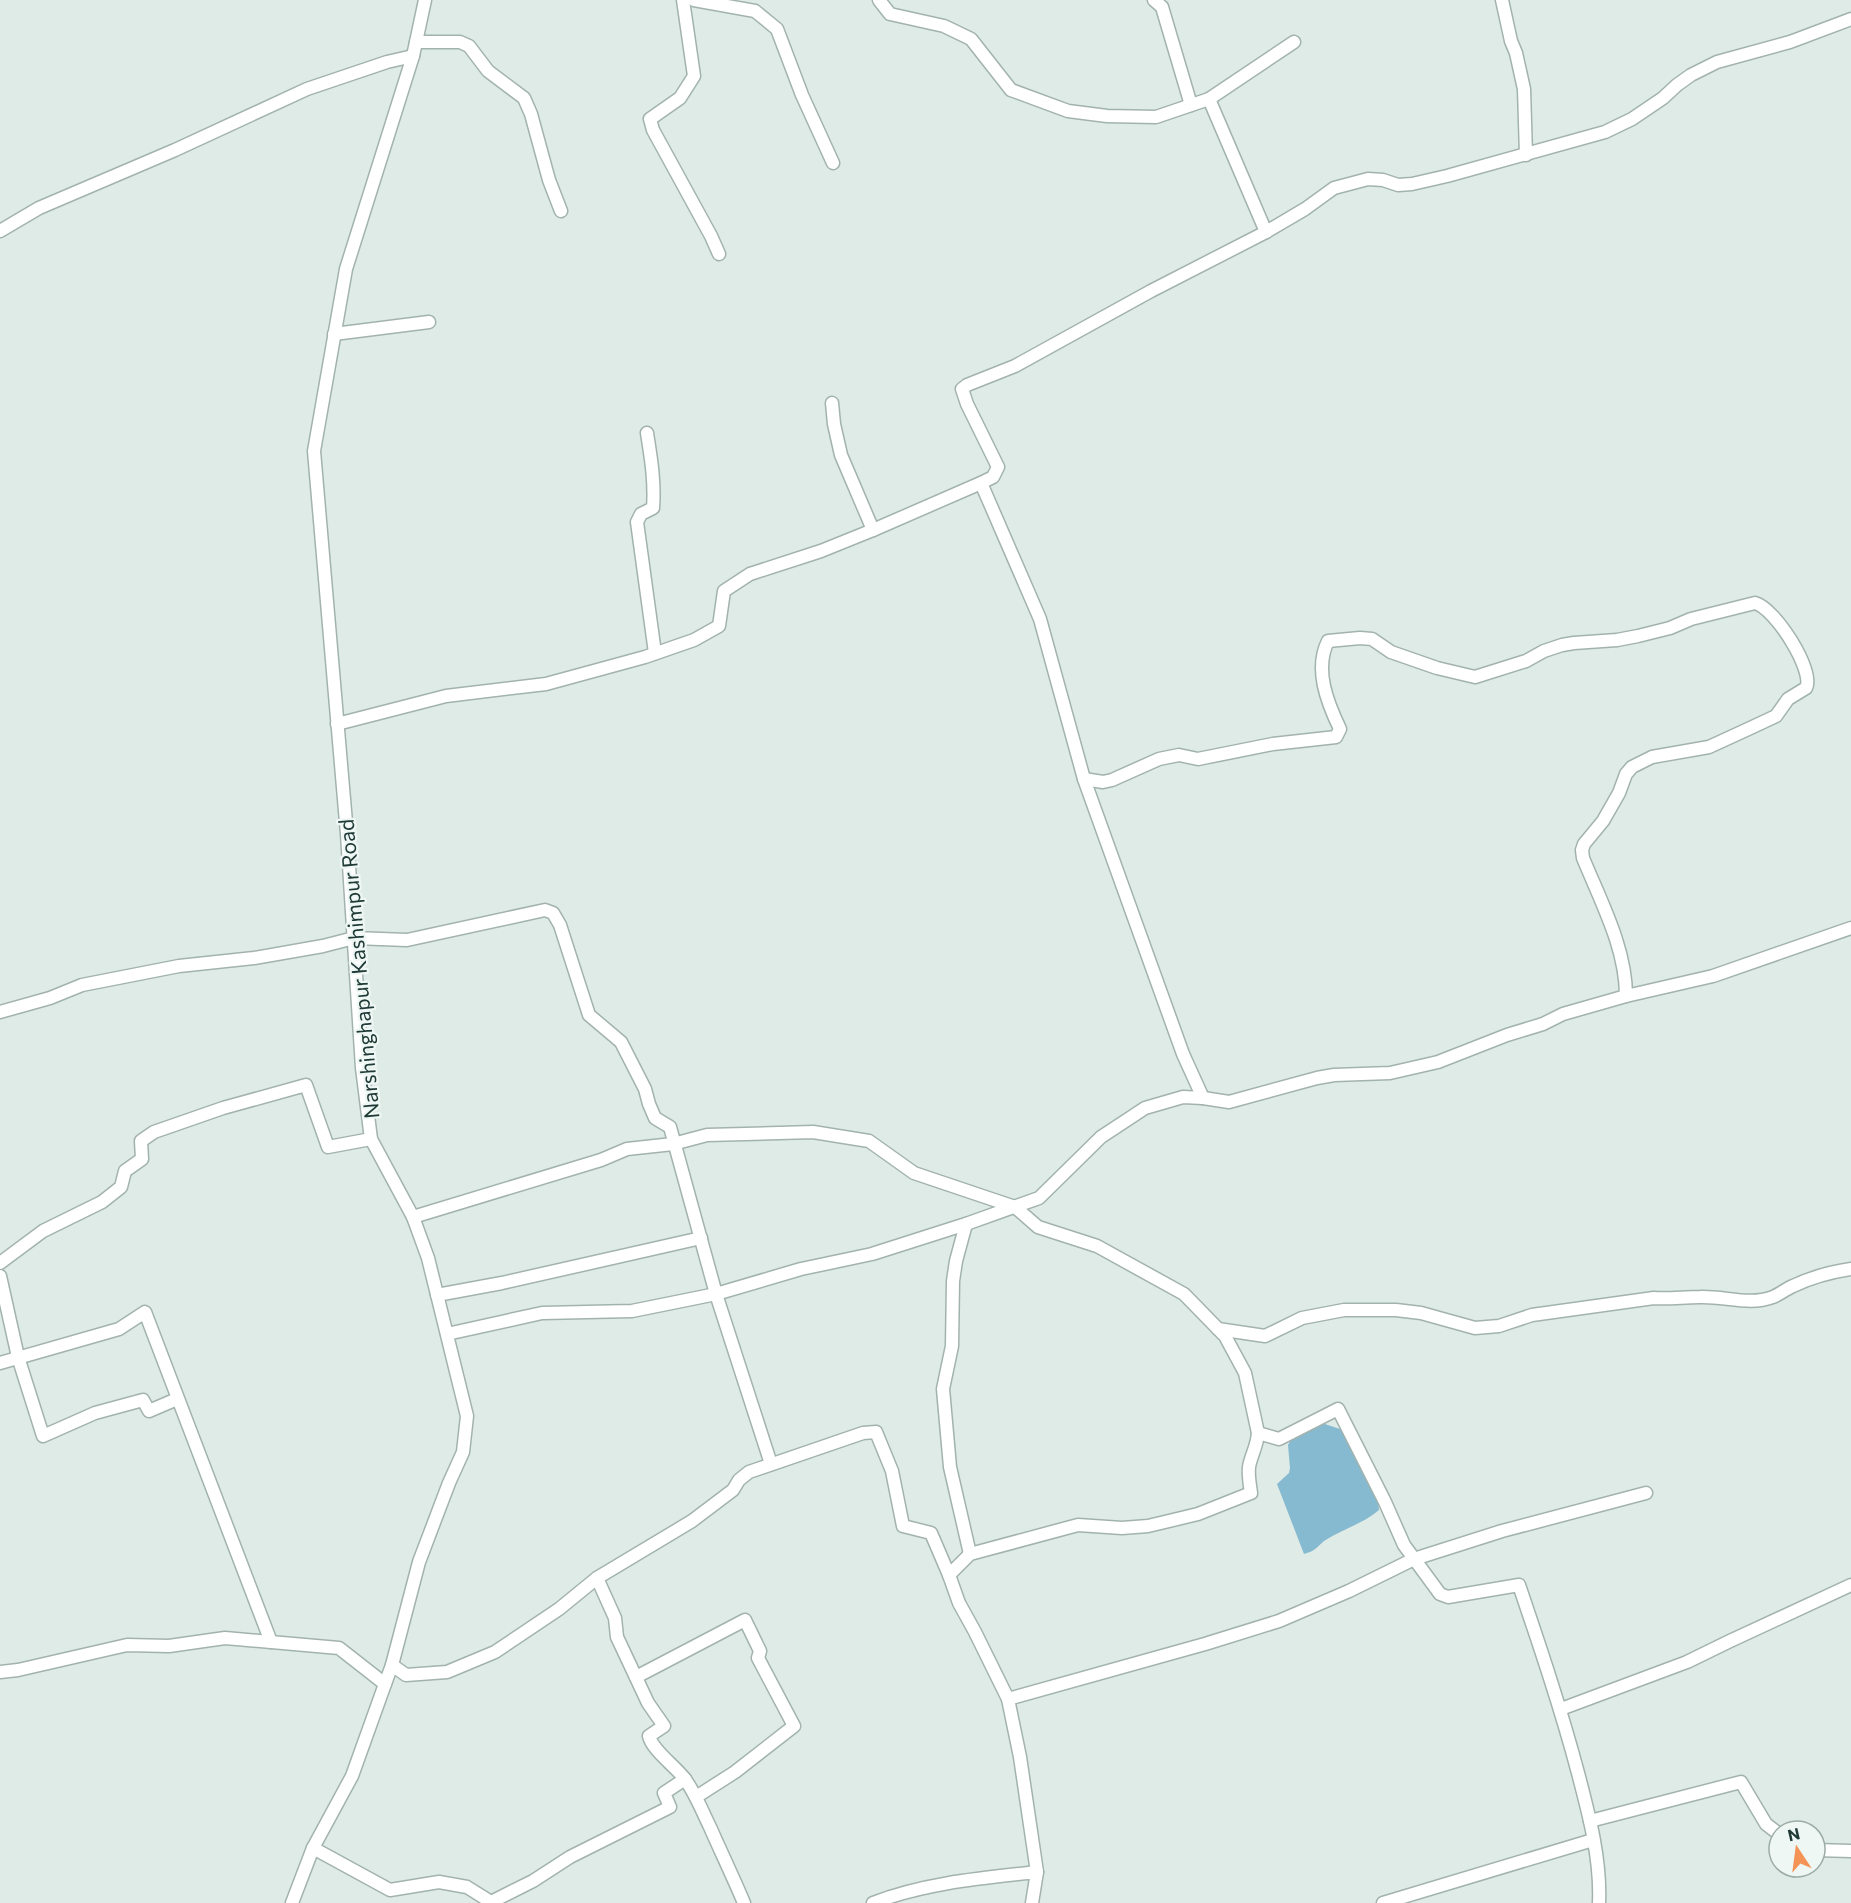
<svg xmlns="http://www.w3.org/2000/svg" width="1851" height="1903" font-family="Commissioner,sans-serif">
	<style>
		.water { fill: #86bad1 }
		.lines { fill: none; stroke-linecap: round; stroke-linejoin: round }
		.minor-casing { stroke: #a2b3af; stroke-width: 15 }
		.minor { stroke: #fff; stroke-width: 12 }
		.labels { text-anchor: middle; dominant-baseline: central; stroke-width: 4.5; stroke-linejoin: round; paint-order: stroke }
		.street-label { font-size: 21px; fill: #203b37; stroke: #eff7f4 }
	</style>
	<rect width="100%" height="100%" fill="#dfebe7"/>
	<!-- water -->
	<path class="water" d="M1322,1423L1343,1430L1378,1500L1379,1510C1363,1524 1342,1529 1324,1541C1316,1548 1315,1551 1304,1554L1277,1484L1289,1473L1290,1468L1288,1445L1293,1436Z"/>
	<g class="lines">
		<!-- minor casing -->
		<g class="minor-casing">
			<g id="minor">
				<polyline points="683,0 694,76 680,98 650,119 653,130 711,236 719,254"/>
				<polyline points="694,0 755,11 777,29 802,95 833,163"/>
				<polyline points="879,0 890,14 944,26 971,39 1011,90 1068,111 1107,116 1156,117 1209,99 1294,42"/>
				<polyline points="1154,0 1162,7 1191,105"/>
				<polyline points="1502,0 1511,41 1516,53 1524,89 1526,155"/>
				<polyline points="416,42 460,42 469,46 488,71 524,98 531,114 549,180 561,211"/>
				<polyline points="1209,99 1266,232"/>
				<polyline points="0,231 39,208 175,150 307,89 387,62 413,56"/>
				<polyline points="334,334 429,322"/>
				<polyline points="832,403 834,424 841,455 873,530"/>
				<path d="M647,433C651,458 655,482 653,508L641,514L637,522L655,653"/>
				<polyline points="337,724 446,696 546,684 645,657 694,640 719,626 724,591 750,574 821,551 873,530 981,483"/>
				<path d="M1084,779L1103,782L1112,780L1159,759L1179,755L1198,759L1273,744L1336,737L1340,729C1327,702 1314,669 1328,641L1360,638L1372,639L1391,652L1437,668L1475,677L1526,661L1544,651L1562,645L1574,643L1617,640L1638,636L1670,628L1691,619L1755,603C1775,608 1815,671 1806,688L1788,699L1776,716L1746,730L1709,747L1652,757L1632,767L1626,774L1619,793L1603,821L1584,844L1582,850L1583,858C1601,902 1626,948 1626,996"/>
				<polyline points="0,1012 50,998 82,985 179,966 254,958 323,946 354,938 407,940 545,910 553,913 560,925 589,1015 621,1042 645,1089 649,1104 655,1118 670,1127 716,1294 771,1464"/>
				<polyline points="1203,1098 1183,1054 1084,779 1040,619 981,483 993,477 998,467 967,404 962,389 967,385 1015,366 1151,291 1266,232 1305,209 1334,188 1368,179 1383,180 1398,185 1412,184 1447,176 1605,132 1632,119 1663,98 1677,85 1691,75 1717,62 1790,42 1851,19"/>
				<path d="M413,1217L601,1160L627,1149L673,1144L707,1135L813,1132L869,1141L914,1173L1015,1207L1038,1227L1097,1246L1184,1294L1225,1336L1245,1373L1258,1433L1279,1439L1338,1409L1385,1502L1404,1545L1440,1594L1448,1597L1519,1585C1540,1647 1561,1709 1578,1773C1589,1815 1601,1859 1599,1903"/>
				<polyline points="966,1224 956,1261 953,1281 952,1346 943,1389 950,1467 970,1554"/>
				<polyline points="0,1263 43,1231 102,1202 121,1187 125,1171 142,1159 141,1141 154,1132 223,1108 306,1085 328,1147 371,1139"/>
				<polyline points="0,1276 18,1357 43,1436 95,1413 143,1400 149,1411 177,1399"/>
				<polyline points="437,1295 502,1283 701,1238"/>
				<path d="M1218,1329L1265,1336L1302,1318L1344,1310H1396L1421,1313L1475,1328L1499,1326L1532,1315L1654,1298C1669,1299 1684,1297 1700,1297C1725,1296 1749,1306 1773,1297C1780,1294 1786,1289 1793,1286C1812,1277 1831,1272 1851,1269"/>
				<polyline points="447,1334 542,1313 632,1311 716,1294 801,1269 872,1254 966,1224 1039,1198 1101,1137 1145,1108 1183,1097 1203,1098 1229,1102 1317,1078 1334,1075 1390,1073 1438,1062 1507,1035 1543,1024 1563,1014 1626,996 1713,976 1851,928"/>
				<polyline points="0,1363 119,1329 145,1312 271,1642"/>
				<path d="M949,1575L970,1554L1078,1525L1122,1528L1148,1526L1198,1514L1251,1493C1250,1485 1248,1476 1249,1467C1251,1455 1257,1447 1258,1433"/>
				<path d="M597,1578L615,1618L617,1637L648,1703L664,1726L649,1736C652,1750 675,1766 684,1778C695,1792 702,1811 710,1827C721,1852 733,1877 744,1903"/>
				<polyline points="392,1665 406,1675 447,1672 495,1652 559,1609 597,1578 692,1521 733,1490 739,1480 749,1472 863,1433 876,1432 892,1471 903,1526 931,1533 949,1575 959,1603 975,1632 1008,1699 1020,1757 1037,1872 1032,1903"/>
				<polyline points="0,1672 18,1670 127,1645 169,1646 225,1638 339,1648 385,1684"/>
				<polyline points="636,1677 745,1620 760,1651 758,1658 794,1726 735,1772 696,1797"/>
				<polyline points="1008,1699 1205,1644 1279,1621 1349,1591 1414,1559 1502,1531 1646,1493"/>
				<polyline points="1561,1709 1687,1662 1730,1641 1851,1585"/>
				<polyline points="1590,1821 1741,1782 1766,1824 1779,1834"/>
				<polyline points="313,1848 390,1890 439,1882 467,1887 491,1902 533,1881 570,1857 670,1807 664,1793 685,1779"/>
				<polyline points="1815,1850 1851,1851"/>
				<polyline points="292,1903 313,1848 352,1776 385,1684 392,1665 419,1562 449,1483 463,1452 467,1416 428,1258 413,1217 371,1139 362,1068 347,834 314,451 346,269 413,56 425,0"/>
				<path d="M873,1903C924,1883 982,1878 1037,1872"/>
				<polyline points="1383,1903 1593,1840"/>
			</g>
		</g>
		<!-- minor -->
		<use href="#minor" class="minor"/>
	</g>
	<g class="labels">
		<!-- street labels -->
		<g class="street-label">
			<text transform="translate(358 969) rotate(-95)">Narshinghapur Kashimpur Road</text>
		</g>
	</g>
	<!-- north arrow -->
	<g transform="translate(1797 1849) rotate(347)"><circle r="28" fill="#eff7f4" stroke="#9caca8" stroke-width="1.5"/>
	<path d="M0-4.5L10 22L0 15L-10 22Z" fill="#f39355"/>
	<text y="-9" font-size="16" font-weight="bold" text-anchor="middle" fill="#203b37">N</text>
	</g>
</svg>
